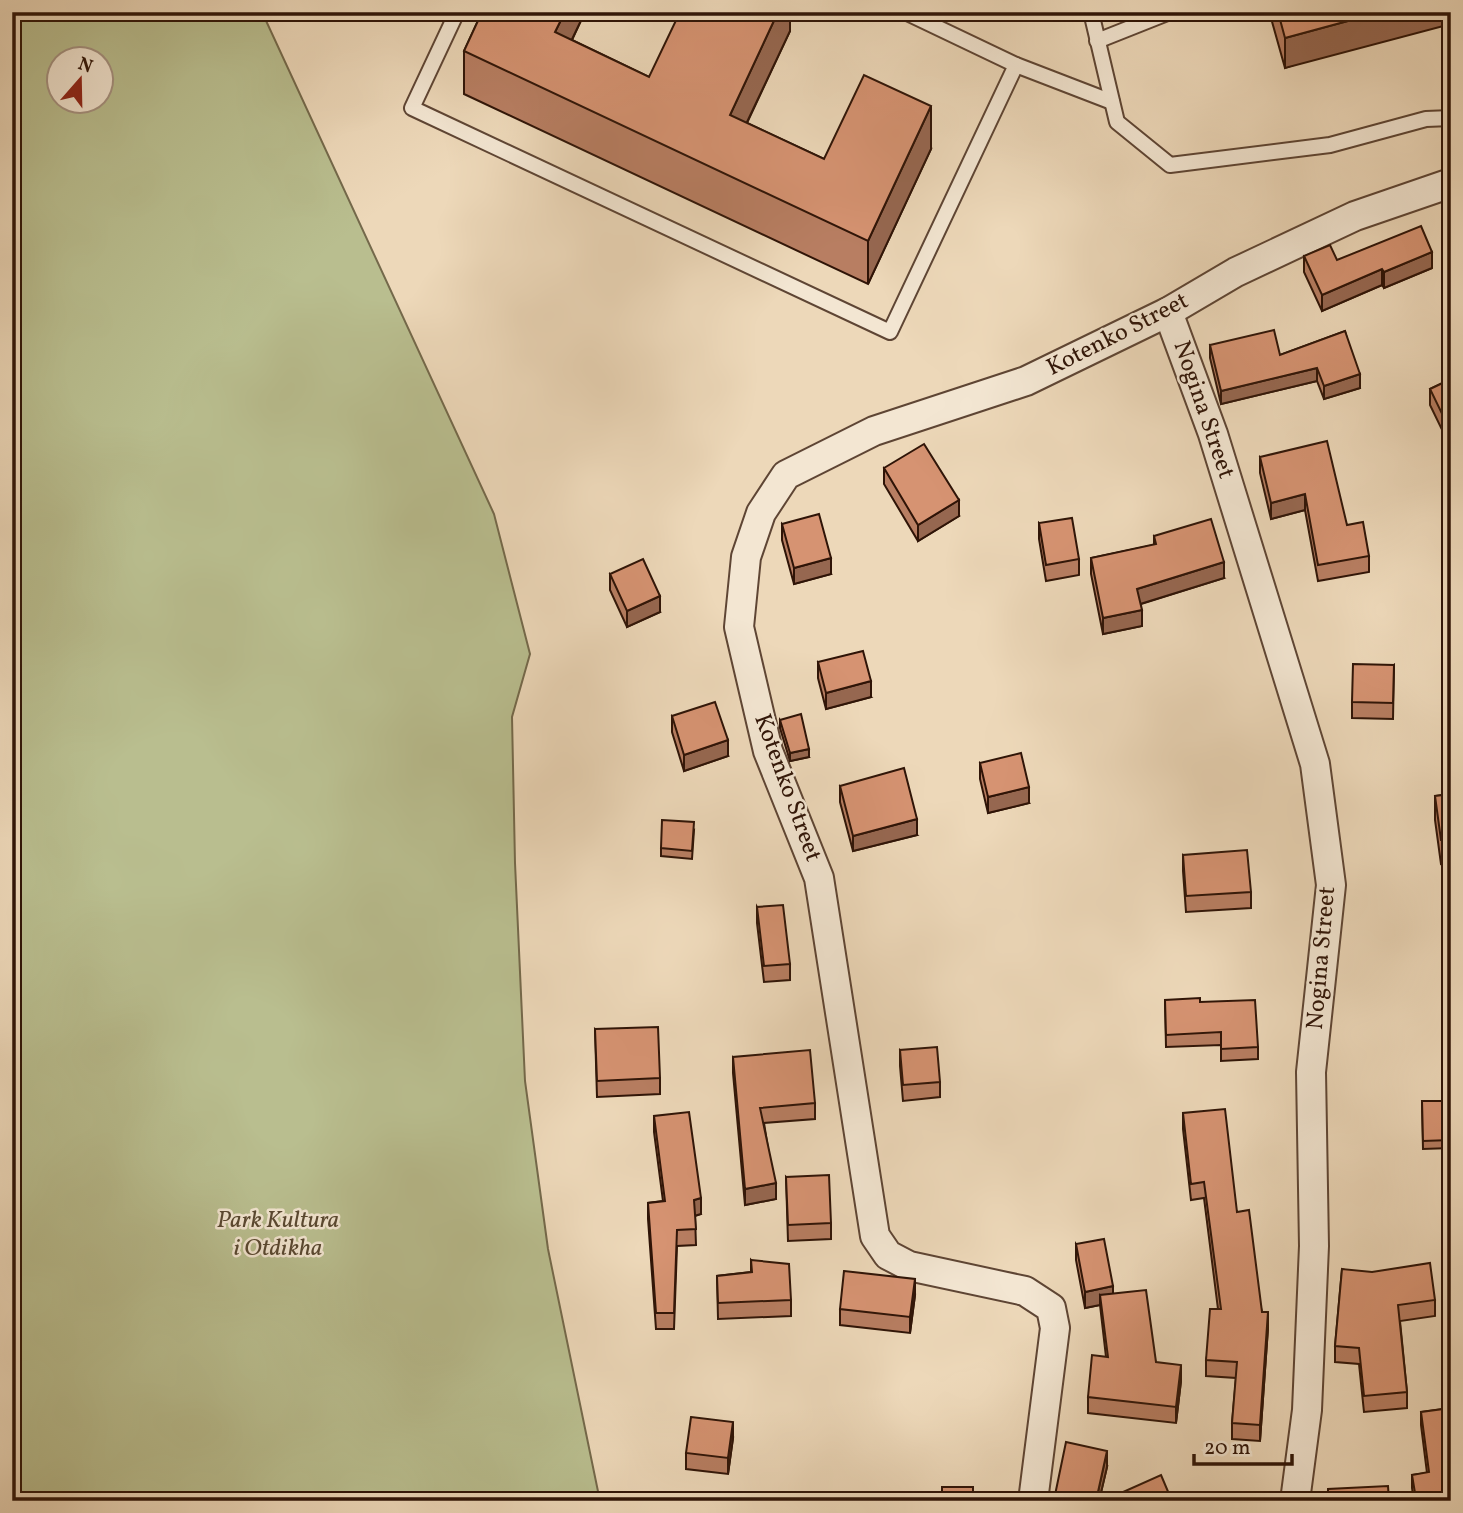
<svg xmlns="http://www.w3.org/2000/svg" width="1463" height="1513" font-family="Vollkorn,serif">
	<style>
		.green { fill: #b9be8f; stroke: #74694b; stroke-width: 2; fill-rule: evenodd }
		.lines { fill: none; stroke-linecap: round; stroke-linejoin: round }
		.lane-casing { stroke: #5e4534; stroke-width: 18 }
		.street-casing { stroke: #5e4534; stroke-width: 32 }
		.lane { stroke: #f3e6d2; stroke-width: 14 }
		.street { stroke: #f3e6d2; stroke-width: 28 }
		.wall { fill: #b87e62; stroke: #2f1407; stroke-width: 2 }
		.shaded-wall { fill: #966750; stroke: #2f1407; stroke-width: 2 }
		.building { fill: #d69372; stroke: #2f1407; stroke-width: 2 }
		.labels { text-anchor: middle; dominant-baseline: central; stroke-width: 5; stroke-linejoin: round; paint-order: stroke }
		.street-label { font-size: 24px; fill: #2f1407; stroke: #f3e6d2 }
		.park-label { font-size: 24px; font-style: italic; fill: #584730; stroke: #f3e6d2 }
	</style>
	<rect width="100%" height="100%" fill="#edd8b9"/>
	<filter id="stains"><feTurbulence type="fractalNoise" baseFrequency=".00286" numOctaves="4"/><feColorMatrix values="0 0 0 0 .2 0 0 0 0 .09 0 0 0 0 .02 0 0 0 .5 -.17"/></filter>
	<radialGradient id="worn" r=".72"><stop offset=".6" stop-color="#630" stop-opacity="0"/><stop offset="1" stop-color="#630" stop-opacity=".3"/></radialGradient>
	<!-- green -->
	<path class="green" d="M12,12H262L494,514L530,654L512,717L515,863L525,1081L548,1249L600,1501H12ZM60,60H102V102H60Z"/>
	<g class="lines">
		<!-- lane casing -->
		<g class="lane-casing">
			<g id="lane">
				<polyline points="457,12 412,108 890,332 1016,65 1112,102"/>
				<polyline points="905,12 1016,65"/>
				<polyline points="1091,12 1117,122 1170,165 1330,145 1426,119 1451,118"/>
				<polyline points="1097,41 1170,12"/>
			</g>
		</g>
		<!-- street casing -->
		<g class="street-casing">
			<g id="street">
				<polyline points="1168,312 1213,434 1315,764 1331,885 1311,1072 1314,1246 1307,1410 1295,1501"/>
				<polyline points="1033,1501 1055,1328 1051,1308 1025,1291 909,1266 888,1255 875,1236 819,878 768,751 739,627 746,557 761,513 786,475 874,431 1026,381 1168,312 1236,272 1355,216 1451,183"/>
			</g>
		</g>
		<!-- lane -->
		<use href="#lane" class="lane"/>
		<!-- street -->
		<use href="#street" class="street"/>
	</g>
	<!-- wall -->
	<g class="wall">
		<polygon points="482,12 585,12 572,40 649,77 790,12 790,31 747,123 824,159 931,149 868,284 464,94 464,51"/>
		<polygon points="1271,12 1451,12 1285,68 1271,18"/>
		<polygon points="1304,256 1337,260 1432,268 1384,288 1382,285 1322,311 1304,272"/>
		<polygon points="1345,331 1360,388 1324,399 1317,381 1221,404 1210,358 1210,345 1280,355"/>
		<polygon points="1451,379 1447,440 1430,405 1430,389"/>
		<polygon points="1260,457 1347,525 1369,556 1369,572 1318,581 1305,510 1271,519 1260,473"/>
		<polygon points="884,468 959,516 918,541 884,484"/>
		<polygon points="1039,523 1079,559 1079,575 1046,581 1039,539"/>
		<polygon points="782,524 831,574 794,584 782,540"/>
		<polygon points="1154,536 1224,578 1141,604 1142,626 1103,634 1091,574 1091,558 1154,545"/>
		<polygon points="610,574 660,612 627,627 610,590"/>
		<polygon points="818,662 871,697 826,709 818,678"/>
		<polygon points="1394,665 1393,719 1352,718 1352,702"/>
		<polygon points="672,716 728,756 684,771 672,732"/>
		<polygon points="780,720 809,757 790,761 780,728"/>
		<polygon points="980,763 1029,803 988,813 980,779"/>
		<polygon points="840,786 917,835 853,851 840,802"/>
		<polygon points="1451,794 1451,862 1441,864 1435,820 1435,796"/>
		<polygon points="694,830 692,859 661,856 661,848"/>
		<polygon points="1183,855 1251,892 1251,908 1186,912 1183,871"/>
		<polygon points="757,907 790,964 790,980 764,982 757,923"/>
		<polygon points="1165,1000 1200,1002 1258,1047 1258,1059 1221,1061 1221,1045 1166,1047"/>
		<polygon points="595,1029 660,1078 660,1094 597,1097"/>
		<polygon points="900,1050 940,1082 940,1097 903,1101 900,1066"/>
		<polygon points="733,1057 815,1103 815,1119 764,1123 776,1199 745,1205 733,1073"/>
		<polygon points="1422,1101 1451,1101 1451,1148 1423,1149"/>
		<polygon points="1183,1113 1237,1212 1262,1312 1268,1328 1260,1441 1232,1439 1232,1423 1236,1378 1206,1376 1206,1360 1218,1309 1204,1198 1191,1200 1183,1129"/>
		<polygon points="654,1116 701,1214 695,1216 696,1245 677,1246 674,1329 656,1329 648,1219 648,1203 663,1201 654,1132"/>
		<polygon points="786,1177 831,1223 831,1239 788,1241"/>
		<polygon points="1076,1244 1113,1294 1156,1362 1181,1381 1176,1423 1088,1413 1088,1397 1106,1357 1100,1305 1085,1308 1076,1260"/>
		<polygon points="751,1260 791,1300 791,1316 718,1319 717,1276 751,1272"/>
		<polygon points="1342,1269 1435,1300 1435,1316 1400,1321 1407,1392 1407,1408 1364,1412 1359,1364 1335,1362 1335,1346"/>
		<polygon points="915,1295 910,1333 840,1325 840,1309"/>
		<polygon points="1451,1408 1451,1501 1414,1501 1412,1488 1412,1475 1427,1473 1421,1425 1421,1412"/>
		<polygon points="733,1438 728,1474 686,1469 686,1453"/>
		<polygon points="1107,1467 1099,1501 1055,1501 1055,1495"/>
	</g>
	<!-- shaded-wall -->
	<g class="shaded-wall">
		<polygon points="565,12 585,12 555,75 555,32"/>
		<polygon points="778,12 790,12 790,31 730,158 730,115"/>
		<polygon points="1381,12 1451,12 1451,24 1285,68 1285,38"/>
		<polygon points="931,106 931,149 868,284 868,241"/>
		<polygon points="1432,252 1432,268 1384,288 1384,272"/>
		<polygon points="1382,269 1382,285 1322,311 1322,295"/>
		<polygon points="1317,368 1317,381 1221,404 1221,391"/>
		<polygon points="1360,374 1360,388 1324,399 1324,386"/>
		<polygon points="1451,422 1451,438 1447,440 1447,424"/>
		<polygon points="1305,494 1305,510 1271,519 1271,503"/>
		<polygon points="959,500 959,516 918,541 918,525"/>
		<polygon points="831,558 831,574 794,584 794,568"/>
		<polygon points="1224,562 1224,578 1137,605 1137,589"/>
		<polygon points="660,596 660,612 627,627 627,611"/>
		<polygon points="1142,610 1142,626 1103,634 1103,618"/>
		<polygon points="871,681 871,697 826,709 826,693"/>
		<polygon points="728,740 728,756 684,771 684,755"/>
		<polygon points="809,749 809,757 790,761 790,753"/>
		<polygon points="1029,787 1029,803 988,813 988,797"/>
		<polygon points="917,819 917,835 853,851 853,836"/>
		<polygon points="776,1183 776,1199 745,1205 745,1189"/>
		<polygon points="701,1198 701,1214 694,1216 694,1200"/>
		<polygon points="915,1279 915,1295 910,1333 910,1317"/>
		<polygon points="1113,1286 1113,1302 1100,1295 1100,1305 1085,1308 1085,1292"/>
		<polygon points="1268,1312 1268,1328 1260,1441 1260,1425"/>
		<polygon points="1181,1365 1181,1381 1176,1423 1176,1407"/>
		<polygon points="733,1422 733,1438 728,1474 728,1458"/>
		<polygon points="1107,1451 1107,1467 1099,1501 1096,1501"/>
	</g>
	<!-- building -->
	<g class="building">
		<polygon points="482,12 565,12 555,32 649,77 680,12 778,12 730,115 824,159 864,75 931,106 868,241 464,51"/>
		<polygon points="1278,12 1381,12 1285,38"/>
		<polygon points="1421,226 1432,252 1384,272 1382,269 1322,295 1304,256 1330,245 1337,260"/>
		<polygon points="1274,330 1280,355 1345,331 1360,374 1324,386 1317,368 1221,391 1210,345"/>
		<polygon points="1451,379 1451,422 1447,424 1430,389"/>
		<polygon points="1327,441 1347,525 1363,522 1369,556 1318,565 1305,494 1271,503 1260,457"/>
		<polygon points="924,444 959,500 918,525 884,468"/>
		<polygon points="819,514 831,558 794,568 782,524"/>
		<polygon points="1072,518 1079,559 1046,565 1039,523"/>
		<polygon points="1211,519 1224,562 1137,589 1142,610 1103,618 1091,558 1156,544 1154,536"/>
		<polygon points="643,559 660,596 627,611 610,574"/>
		<polygon points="863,651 871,681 826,693 818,662"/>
		<polygon points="1353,664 1394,665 1393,703 1352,702"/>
		<polygon points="715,702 728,740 684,755 672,716"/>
		<polygon points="801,714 809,749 790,753 780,720"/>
		<polygon points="1021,753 1029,787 988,797 980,763"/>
		<polygon points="904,768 917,819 853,836 840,786"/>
		<polygon points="1451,794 1451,839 1441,840 1435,796"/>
		<polygon points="662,820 694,822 692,851 661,848"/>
		<polygon points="1247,850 1251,892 1186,896 1183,855"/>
		<polygon points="783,905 790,964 764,966 757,907"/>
		<polygon points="1200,998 1200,1002 1255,1000 1258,1047 1221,1049 1221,1032 1166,1035 1165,1000"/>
		<polygon points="658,1027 660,1078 597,1081 595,1029"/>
		<polygon points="937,1047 940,1082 903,1085 900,1050"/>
		<polygon points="810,1050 815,1103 760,1108 776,1183 745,1189 733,1057"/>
		<polygon points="1422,1101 1451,1101 1451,1140 1423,1141"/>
		<polygon points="1225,1109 1237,1212 1249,1210 1262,1312 1268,1312 1260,1425 1232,1423 1237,1362 1206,1360 1210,1309 1221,1309 1204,1182 1191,1184 1183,1113"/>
		<polygon points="689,1112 701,1198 694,1200 696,1229 677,1230 674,1313 656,1313 648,1203 665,1201 654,1116"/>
		<polygon points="829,1175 831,1223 788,1225 786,1177"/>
		<polygon points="1104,1239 1113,1286 1085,1292 1076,1244"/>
		<polygon points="751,1260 789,1264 791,1300 718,1303 717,1276 752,1272"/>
		<polygon points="1430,1263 1435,1300 1398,1305 1407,1392 1364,1396 1359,1348 1335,1346 1342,1269 1372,1272"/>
		<polygon points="844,1271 915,1279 910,1317 840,1309"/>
		<polygon points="1146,1290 1156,1362 1181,1365 1176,1407 1088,1397 1092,1355 1108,1357 1100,1295"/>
		<polygon points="1451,1408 1451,1494 1416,1499 1412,1475 1429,1472 1421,1412"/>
		<polygon points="691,1417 733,1422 728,1458 686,1453"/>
		<polygon points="1066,1442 1107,1451 1096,1501 1080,1501 1055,1495"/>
		<polygon points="1161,1475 1172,1501 1103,1501"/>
		<polygon points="1388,1486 1389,1501 1328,1501 1328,1489"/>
		<rect x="942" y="1487" width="31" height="14"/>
	</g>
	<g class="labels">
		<!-- street labels -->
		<g class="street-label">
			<text transform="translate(1118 335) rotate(-27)">Kotenko Street</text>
			<text transform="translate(1203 410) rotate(71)">Nogina Street</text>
			<text transform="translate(787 788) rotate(70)">Kotenko Street</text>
			<text transform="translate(1322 958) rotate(-85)">Nogina Street</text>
		</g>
		<!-- park labels -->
		<g class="park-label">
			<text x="278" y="1221">Park Kultura<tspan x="278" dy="28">i Otdikha</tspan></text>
		</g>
	</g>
	<!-- margin -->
	<rect width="1463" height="1513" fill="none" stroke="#edd8b9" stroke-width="42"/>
	<rect x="14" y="14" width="1435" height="1485" fill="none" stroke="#2f1407" stroke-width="3.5"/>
	<rect x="21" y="21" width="1421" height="1471" fill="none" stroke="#2f1407" stroke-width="2"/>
	<!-- north arrow -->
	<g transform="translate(80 80) rotate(20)"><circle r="33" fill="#f3e6d2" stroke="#a59281" stroke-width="2"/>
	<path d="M0-5L12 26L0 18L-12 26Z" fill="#8f2418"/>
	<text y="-10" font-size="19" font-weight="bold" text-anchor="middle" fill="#2f1407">N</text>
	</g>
	<!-- scale -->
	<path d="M1194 1454v10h98v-10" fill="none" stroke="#2f1407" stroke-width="3.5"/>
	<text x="1204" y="1454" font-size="21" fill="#2f1407" stroke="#f3e6d2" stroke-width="5" paint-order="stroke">20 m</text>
	<rect width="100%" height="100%" filter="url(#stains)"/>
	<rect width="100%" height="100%" fill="url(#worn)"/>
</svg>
